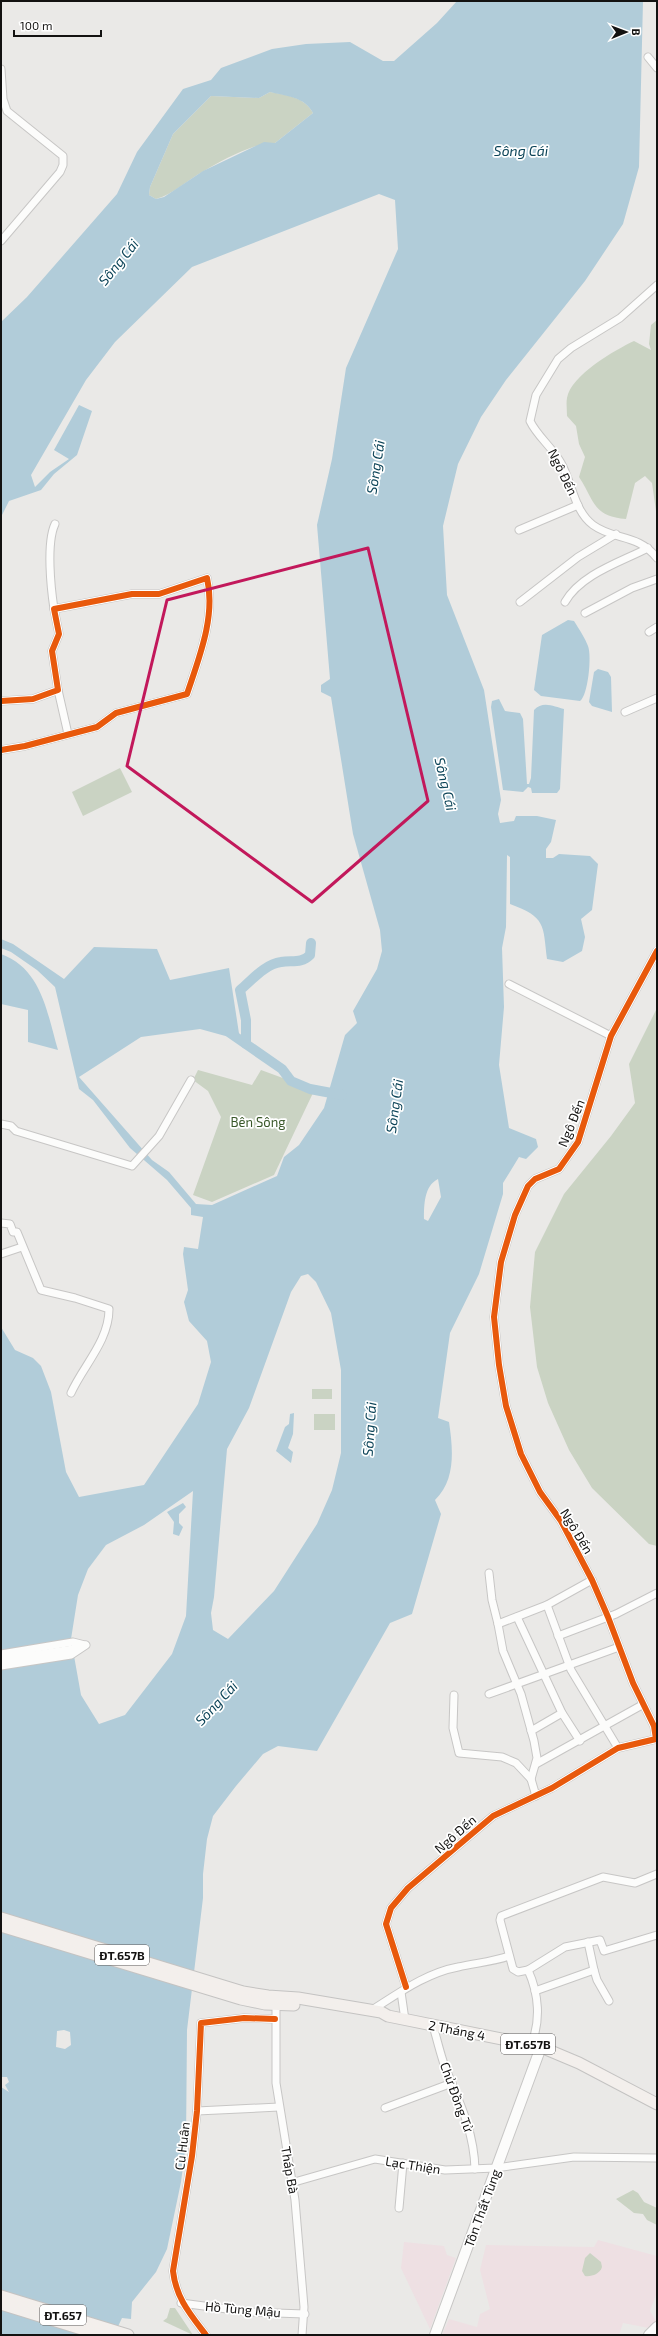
<svg xmlns="http://www.w3.org/2000/svg" width="658" height="2336" font-family="'Exo 2',sans-serif">
	<style>
		.education { fill: #eee0e3 }
		.green { fill: #cad3c3 }
		.water { fill: #b1ccd9; fill-rule: evenodd }
		.lines { fill: none; stroke-linecap: round; stroke-linejoin: round }
		.river { stroke: #b1ccd9; stroke-width: 10 }
		.street-casing { stroke: #c7c6c5; stroke-width: 9 }
		.secondary-casing { stroke: #c7c6c5; stroke-width: 12 }
		.primary-casing { stroke: #c4c3c2; stroke-width: 13 }
		.street { stroke: #fcfcfb; stroke-width: 7 }
		.secondary { stroke: #fcfcfb; stroke-width: 10 }
		.primary { stroke: #f3efec; stroke-width: 11 }
		.cycleway-casing { stroke: #fff; stroke-width: 8 }
		.cycleway { stroke: #e8590c; stroke-width: 6 }
		.marked { fill: none; stroke: #c2185b; stroke-width: 3; stroke-linejoin: round }
		.labels { text-anchor: middle; dominant-baseline: central; stroke-width: 3.5; stroke-linejoin: round; paint-order: stroke }
		.shield { fill: #fff; stroke: #5a5958; stroke-width: 1 }
		.shield-label { font-size: 12px; font-weight: bold; fill: #131211 }
		.street-label { font-size: 13px; fill: #131211; stroke: #fff }
		.park-label { font-size: 13px; fill: #395728; stroke: #fff }
		.water-label { font-size: 14px; font-style: italic; fill: #0c4458; stroke: #fff }
	</style>
	<rect width="100%" height="100%" fill="#eae9e7"/>
	<!-- education -->
	<g class="education">
		<polygon points="598,2240 657,2256 657,2292 650,2311 656,2321 649,2328 623,2323 619,2335 442,2335 449,2319 477,2327 480,2314 490,2309 480,2270 486,2245 594,2247"/>
		<polygon points="404,2242 444,2246 447,2255 456,2258 430,2329 401,2268"/>
	</g>
	<!-- green -->
	<g class="green">
		<path d="M270,92C286,95 305,97 313,113L275,143C255,142 221,161 204,171C187,180 174,194 156,199L149,195L150,187L173,134L211,96L259,98Z"/>
		<path d="M657,320V518L652,483L645,476L635,483L626,519C592,516 595,501 579,477L585,457L579,444L576,426L567,416C567,410 566,403 567,398C571,375 615,350 634,341L651,350L649,344L651,325Z"/>
		<polygon points="120,768 132,792 83,816 72,792"/>
		<polygon points="657,1008 657,1546 649,1544 592,1488 569,1450 548,1403 537,1367 530,1307 535,1252 564,1194 611,1136 635,1103 629,1064"/>
		<polygon points="198,1070 252,1085 261,1070 291,1081 313,1093 274,1175 212,1202 193,1195 221,1117 208,1091 193,1080"/>
		<rect x="312" y="1389" width="20" height="10"/>
		<rect x="314" y="1414" width="21" height="16"/>
		<polygon points="633,2190 638,2193 644,2202 657,2208 657,2225 647,2220 643,2214 634,2213 616,2199"/>
		<path d="M590,2253L601,2262L602,2267C600,2274 591,2277 585,2276L582,2271L585,2258Z"/>
		<polygon points="170,2308 175,2308 193,2335 163,2321 167,2318"/>
	</g>
	<!-- water -->
	<g class="water">
		<path d="M457,1H643L639,167L623,224L585,281L506,380L481,417L458,464L443,526L447,595L484,690L501,800L498,814L500,823L514,821L516,816H537L556,820L551,842L546,849V858H553L559,854L590,856L598,864L592,910L581,919L585,937L582,951L563,962L547,959C543,925 546,917 510,904V857L507,855L506,927L502,948L504,1007L499,1065L509,1128L536,1139L538,1147L526,1159L519,1157L503,1183V1194L479,1274L450,1333L438,1418L449,1422C453,1449 456,1480 435,1500L441,1514L412,1614L390,1623L317,1751L278,1746L263,1754L236,1786L213,1816L207,1839L203,1874V1898L187,2030L186,2143L181,2182L167,2249L156,2272L132,2302L131,2319L122,2318L114,2335H1V2087L9,2092L5,2085L9,2082L7,2077H1V1327L15,1350L33,1358L41,1366L51,1392L66,1472L79,1497L144,1485L198,1404L211,1362L207,1341L189,1321L184,1302L188,1290L183,1254L184,1247L198,1249L203,1217L191,1215V1208L167,1180L130,1148L93,1100L79,1089L55,987L37,970L11,952L1,948V939L13,944L64,979L94,947L157,949L170,980L229,968L240,1040L200,1029L141,1037L79,1077L152,1160L169,1172L196,1204L212,1205L277,1176L284,1157L299,1145L324,1108L345,1035L357,1023L353,1011L377,969L382,951L380,930L353,834L331,697L321,692V685L330,679L317,525L332,459L346,368L398,249L395,200L379,194L192,267L115,342L86,380L31,475L35,487L50,472L69,459L54,450L79,405L92,411L77,455L54,474L41,490L9,501L1,517V322L27,297L117,194L137,152L183,89L211,80L221,68L272,49L306,44L350,42L383,61H394L437,23ZM270,92C286,96 305,97 313,113L275,143L264,142L203,171L164,197L156,199L149,195L150,187L173,134L211,96L259,98ZM438,1179L441,1197L428,1221L424,1219C424,1205 424,1186 438,1179ZM308,1274L316,1282L331,1313L341,1370V1453L332,1490L317,1524L274,1591L228,1639L213,1630L211,1613L214,1597L227,1449L249,1408L291,1292L301,1276ZM193,1491L186,1616L172,1654L125,1715L99,1724L81,1695L71,1639L78,1595L88,1569L106,1545L144,1525ZM64,2030L70,2032L71,2045L65,2049L56,2047L57,2031Z"/>
		<path d="M568,620L574,621C579,629 585,638 588,646C592,656 588,696 580,701L541,696L534,690L542,635Z"/>
		<polygon points="598,669 608,672 611,677 612,712 592,706 589,702 594,672"/>
		<path d="M499,699L505,711L520,713L523,719L527,784H529L531,778L534,710C543,700 555,707 564,709L560,789L557,793H532L531,788L528,787L523,792L503,790L491,707L492,701Z"/>
		<path d="M1,954C42,969 47,1013 58,1050L28,1042V1010L1,1004Z"/>
		<polygon points="294,1413 293,1434 288,1448 293,1452 291,1463 276,1451 285,1427 289,1424 290,1414"/>
		<polygon points="183,1503 186,1507 179,1514 179,1523 183,1527 179,1536 173,1534 174,1522 167,1512"/>
	</g>
	<g class="lines">
		<!-- river -->
		<g class="river">
			<polyline points="230,1033 282,1069 291,1081 310,1089 342,1095"/>
			<path d="M246,1044V1020L240,990C251,981 265,964 281,962C292,960 301,964 310,955L311,943"/>
		</g>
		<!-- street casing -->
		<g class="street-casing">
			<g id="street">
				<polyline points="648,57 657,68"/>
				<polyline points="1,69 3,99 7,111 63,156 63,165 60,172 1,241"/>
				<path d="M657,285L620,318L571,348L558,359L536,395L530,421C537,436 552,447 561,463C572,482 574,511 593,525C615,541 637,533 657,558"/>
				<polyline points="519,530 578,505"/>
				<polyline points="520,602 578,557 616,534"/>
				<path d="M565,602C581,574 621,562 648,548"/>
				<path d="M54,609C51,589 46,543 55,524"/>
				<polyline points="585,613 632,588 657,579"/>
				<polyline points="649,632 657,627"/>
				<polyline points="58,690 68,734"/>
				<path d="M1,701L33,699L58,690L52,651L59,634L54,609L132,594H159L207,578C216,616 199,658 187,694L116,713L97,727L25,746L1,750"/>
				<polyline points="625,712 657,698"/>
				<polyline points="509,984 611,1036"/>
				<polyline points="1,1124 11,1126 16,1131 132,1166 159,1136 191,1080"/>
				<path d="M1,1223L10,1224L13,1232H17L41,1290L75,1298L109,1309C109,1341 83,1366 71,1393"/>
				<polyline points="1,1254 22,1247"/>
				<polyline points="489,1573 492,1600 498,1624"/>
				<polyline points="547,1605 571,1670 618,1748"/>
				<polyline points="517,1617 562,1713 580,1741"/>
				<polyline points="558,1636 616,1614 657,1593"/>
				<polyline points="1,1654 73,1642 85,1645"/>
				<polyline points="1,1660 73,1649 78,1645"/>
				<polyline points="1,1666 71,1655 86,1645"/>
				<polyline points="489,1694 619,1647"/>
				<polyline points="454,1695 453,1728 459,1753 502,1757 516,1763 531,1779"/>
				<polyline points="531,1731 562,1713"/>
				<polyline points="536,1764 642,1705"/>
				<polyline points="536,1796 531,1779 537,1758 534,1741 521,1694 503,1651 498,1624 547,1605 592,1580"/>
				<polyline points="588,1942 594,1970"/>
				<polyline points="528,1970 565,1947 600,1940 604,1951 657,1935"/>
				<polyline points="406,1987 386,1924 391,1908 408,1888 493,1816 552,1788 618,1748 656,1739 654,1726 633,1683 608,1617 592,1580 561,1521 540,1492 521,1454 506,1406 499,1365 494,1317 501,1262 515,1215 528,1186 535,1179 559,1169 578,1142 611,1036 657,951"/>
				<polyline points="535,1991 594,1970 597,1980 609,2001"/>
				<polyline points="401,1992 405,2020"/>
				<polyline points="276,2005 276,2083 295,2200 304,2307 302,2335"/>
				<path d="M372,2010C399,1993 426,1973 458,1967C475,1963 492,1962 509,1956"/>
				<path d="M433,2026C437,2039 440,2053 445,2067C459,2101 474,2131 475,2169"/>
				<path d="M531,2045C541,2021 539,1994 528,1970L518,1972L513,1969L500,1920L501,1916L603,1877L635,1883L657,1874"/>
				<polyline points="385,2108 452,2083"/>
				<polyline points="197,2111 279,2107"/>
				<polyline points="291,2183 375,2159 445,2170 496,2168 574,2157 657,2158"/>
				<polyline points="399,2208 403,2163"/>
				<polyline points="181,2303 250,2312 305,2314"/>
				<path d="M206,2335C190,2314 176,2298 173,2271L192,2156L197,2111L201,2023L244,2018L275,2019"/>
			</g>
		</g>
		<!-- secondary casing -->
		<g class="secondary-casing">
			<g id="secondary">
				<polyline points="435,2335 541,2047"/>
				<polyline points="649,2335 657,2327"/>
			</g>
		</g>
		<!-- primary casing -->
		<g class="primary-casing">
			<g id="primary">
				<polyline points="1,1918 243,1992 268,1996 298,1998 381,2012 388,2016 541,2047 579,2063 657,2104"/>
				<polyline points="1,1926 241,1999 265,2004 294,2005"/>
				<polyline points="1,2296 128,2335"/>
				<polyline points="1,2304 101,2335"/>
			</g>
		</g>
		<!-- street -->
		<use href="#street" class="street"/>
		<!-- secondary -->
		<use href="#secondary" class="secondary"/>
		<!-- primary -->
		<use href="#primary" class="primary"/>
		<!-- cycleway casing -->
		<g class="cycleway-casing">
			<g id="cycleway">
				<path d="M1,701L33,699L58,690L52,651L59,634L54,609L132,594H159L207,578C216,616 199,658 187,694L116,713L97,727L25,746L1,750"/>
				<polyline points="406,1987 386,1924 391,1908 408,1888 493,1816 552,1788 618,1748 656,1739 654,1726 633,1683 608,1617 592,1580 561,1521 540,1492 521,1454 506,1406 499,1365 494,1317 501,1262 515,1215 528,1186 535,1179 559,1169 578,1142 611,1036 657,951"/>
				<path d="M206,2335C190,2314 176,2298 173,2271L192,2156L197,2111L201,2023L244,2018L275,2019"/>
			</g>
		</g>
		<!-- cycleway -->
		<use href="#cycleway" class="cycleway"/>
	</g>
	<!-- marked area -->
	<path class="marked" d="M368,548L428,801L312,902L127,766L167,600Z"/>
	<g class="labels">
		<!-- shield labels -->
		<g class="shield">
			<rect x="95" y="1945" width="54" height="20" rx="3"/>
			<rect x="501" y="2034" width="54" height="20" rx="3"/>
			<rect x="40" y="2305" width="46" height="20" rx="3"/>
		</g>
		<g class="shield-label">
			<text x="122" y="1955">ĐT.657B</text>
			<text x="528" y="2044">ĐT.657B</text>
			<text x="63" y="2315">ĐT.657</text>
		</g>
		<!-- street labels -->
		<g class="street-label">
			<text transform="translate(563 472) rotate(64)">Ngô Đến</text>
			<text transform="translate(571 1123) rotate(-68)">Ngô Đến</text>
			<text transform="translate(577 1531) rotate(59)">Ngô Đến</text>
			<text transform="translate(455 1834) rotate(-41)">Ngô Đến</text>
			<text transform="translate(457 2030) rotate(11)">2 Tháng 4</text>
			<text transform="translate(457 2097) rotate(70)">Chử Đồng Tử</text>
			<text transform="translate(182 2146) rotate(-83)">Cù Huân</text>
			<text transform="translate(413 2165) rotate(9)">Lạc Thiện</text>
			<text transform="translate(290 2170) rotate(80)">Tháp Bà</text>
			<text transform="translate(482 2208) rotate(-70)">Tôn Thất Tùng</text>
			<text transform="translate(243 2309) rotate(5)">Hồ Tùng Mậu</text>
		</g>
		<!-- park labels -->
		<g class="park-label">
			<text x="258" y="1122">Bên Sông</text>
		</g>
		<!-- water labels -->
		<g class="water-label">
			<text x="521" y="150">Sông Cái</text>
			<text transform="translate(118 262) rotate(-51)">Sông Cái</text>
			<text transform="translate(375 467) rotate(-81)">Sông Cái</text>
			<text transform="translate(446 784) rotate(77)">Sông Cái</text>
			<text transform="translate(394 1106) rotate(-82)">Sông Cái</text>
			<text transform="translate(369 1429) rotate(-86)">Sông Cái</text>
			<text transform="translate(216 1703) rotate(-47)">Sông Cái</text>
		</g>
	</g>
	<!-- border -->
	<rect width="658" height="2336" fill="none" stroke="#131211" stroke-width="4"/>
	<!-- north arrow -->
	<g transform="translate(626 32) rotate(89)" stroke="#ffffff" stroke-width="3" paint-order="stroke">
	<path d="M0-3L7 15L0 10L-7 15Z" fill="#131211"/>
	<text y="-6" font-size="11" font-weight="bold" text-anchor="middle" fill="#131211">B</text>
	</g>
	<!-- scale -->
	<path d="M14 30v6h87v-6" fill="none" stroke="#131211" stroke-width="2"/>
	<text x="20" y="30" font-size="12" fill="#131211" stroke="#ffffff" stroke-width="3" paint-order="stroke">100 m</text>
</svg>
